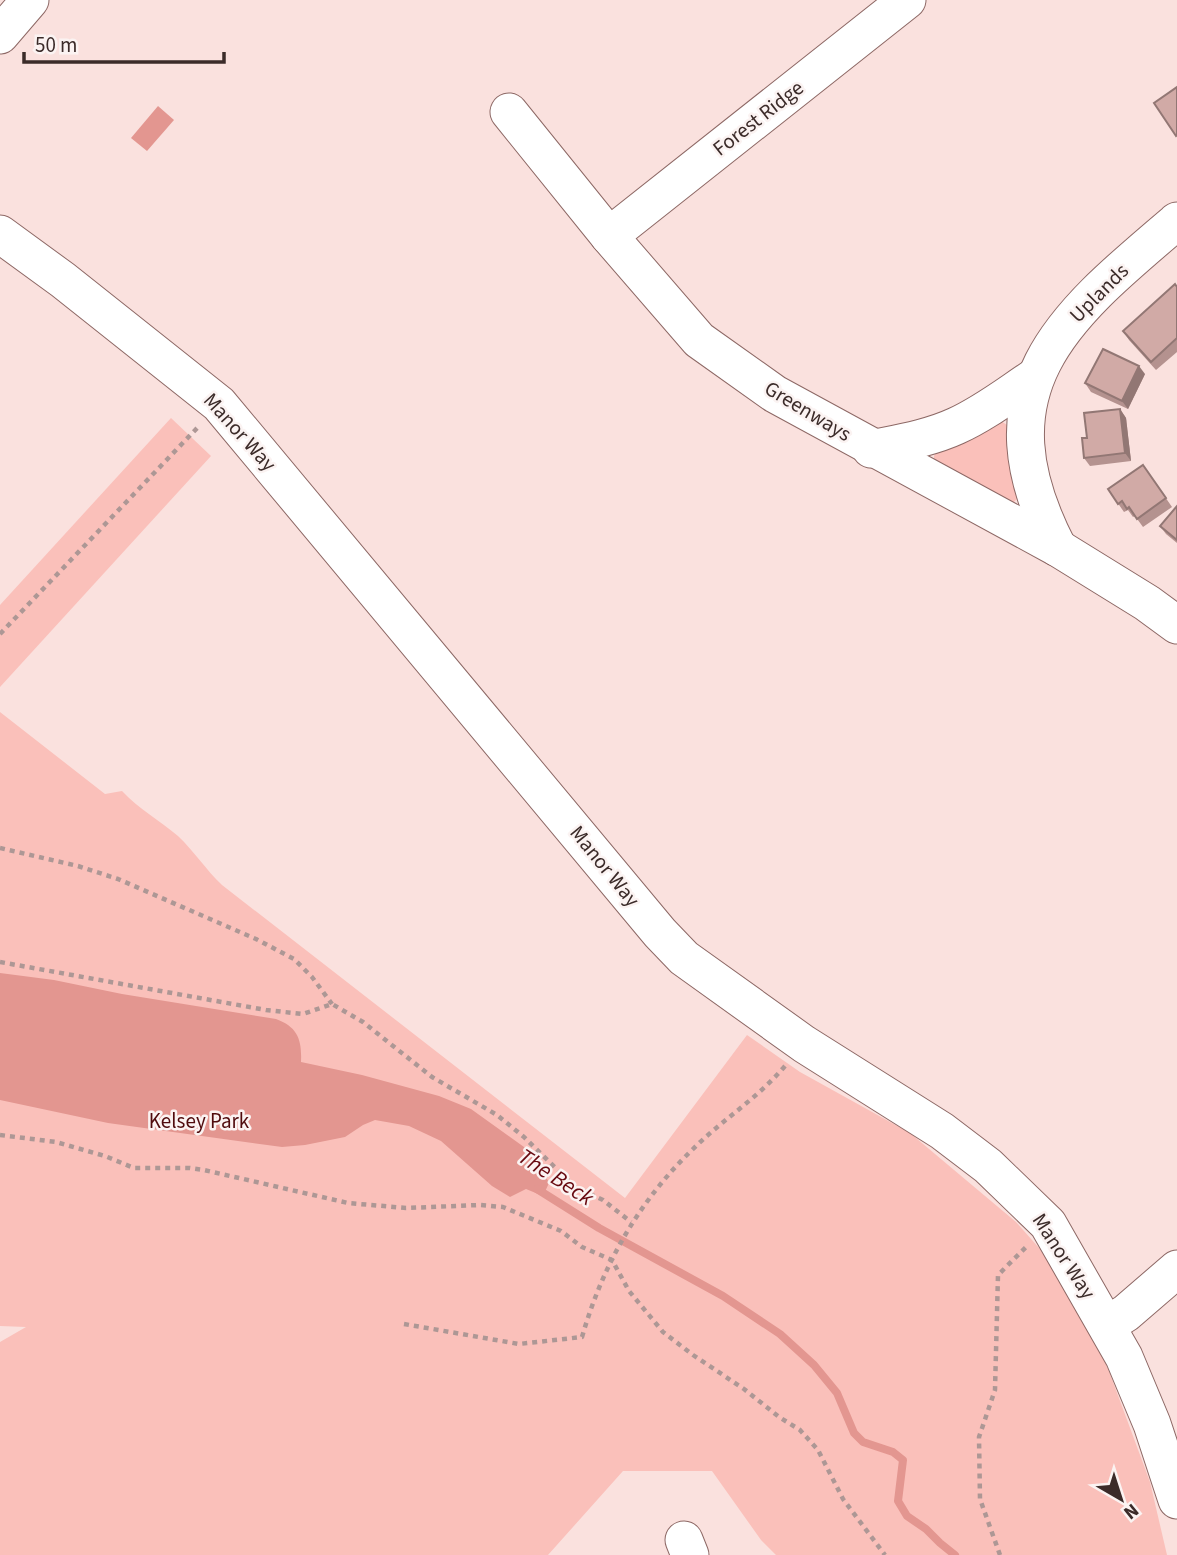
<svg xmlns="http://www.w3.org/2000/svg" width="1177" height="1555" font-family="'Source Sans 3',sans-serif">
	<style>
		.green { fill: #fac0ba }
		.water { fill: #e39690 }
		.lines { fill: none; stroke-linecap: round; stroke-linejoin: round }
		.stream { stroke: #e39690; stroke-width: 8 }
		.minor-casing { stroke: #8d6865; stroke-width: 39 }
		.path { stroke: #ad9795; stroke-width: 4.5; stroke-dasharray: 5 5; stroke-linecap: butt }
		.minor { stroke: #fff; stroke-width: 37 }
		.wall { fill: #b4928f }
		.shaded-wall { fill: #927774 }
		.building { fill: #d1aaa6; stroke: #927774; stroke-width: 2 }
		.labels { text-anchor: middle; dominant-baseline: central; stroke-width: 5; stroke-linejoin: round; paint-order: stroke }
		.street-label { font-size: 21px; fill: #3b2b29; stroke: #fbf3f2 }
		.park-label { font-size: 21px; fill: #500b0d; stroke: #fbf3f2 }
		.water-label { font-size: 23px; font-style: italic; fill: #670910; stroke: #fbf3f2 }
	</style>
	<rect width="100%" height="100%" fill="#fae1de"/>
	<!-- green -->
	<g class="green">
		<polygon points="171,418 211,456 0,687 0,605"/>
		<polygon points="1001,421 1007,425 1010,431 1019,497 1012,504 934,461 934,456 937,450"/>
		<path d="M0,712L105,794L122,791C139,809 159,820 178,836C194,851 206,870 222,885L625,1198L747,1035L800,1072L910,1133L1016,1222L1040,1249L1092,1334L1109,1371L1150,1482L1167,1555H776L761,1540L712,1471H623L548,1555H0V1342L26,1327L0,1326Z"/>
	</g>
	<!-- water -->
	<g class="water">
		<polygon points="158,106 174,120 147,151 131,138"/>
		<path d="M0,973L54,980L122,994L276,1019C298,1027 302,1040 301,1062L362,1075L439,1096L471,1109L524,1147L543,1170L549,1183L543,1196L526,1189L510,1197L492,1186L441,1141L409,1126L375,1120L363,1125L345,1137L305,1145L282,1147L108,1123L0,1100Z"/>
	</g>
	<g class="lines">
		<!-- stream -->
		<polyline class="stream" points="537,1189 599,1228 723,1296 780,1334 814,1365 837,1393 854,1433 863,1442 893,1452 903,1460 898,1501 907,1516 926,1529 940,1543 955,1555"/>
		<!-- minor casing -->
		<g class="minor-casing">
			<g id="minor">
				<polyline points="0,35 30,0"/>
				<polyline points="509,112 609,236 699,340 775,394 1058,548 1147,603 1177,625"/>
				<polyline points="0,234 63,280 219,404 660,933 684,958 804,1044 942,1131 988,1166 1048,1224 1124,1357 1152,1424 1177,1500"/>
				<polyline points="609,236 907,0"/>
				<path d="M871,449C900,443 930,438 956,426C985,413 1010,393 1036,376"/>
				<path d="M1058,548C976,389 1061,319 1177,221"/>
				<polyline points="1107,1325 1126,1313 1177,1269"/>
				<polyline points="684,1540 690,1555"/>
			</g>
		</g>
		<!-- path -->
		<g class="path">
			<polyline points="0,634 200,425"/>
			<polyline points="0,848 78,866 118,879 256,939 294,959 312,977 332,1004"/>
			<polyline points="0,962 266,1010 303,1014 332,1004 363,1022 432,1077 497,1115 524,1137 575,1187 603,1200 631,1222"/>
			<polyline points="0,1135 56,1142 105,1156 134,1168 190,1168 204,1170 348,1203 406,1208 480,1205 503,1207 561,1231 582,1247 612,1260 629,1291 663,1332 693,1355 744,1389 779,1417 800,1430 818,1450 843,1499 885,1555"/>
			<path d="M404,1324L519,1344L582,1337C603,1264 639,1201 693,1149C723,1119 757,1099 785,1066"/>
			<polyline points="1000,1555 980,1499 979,1437 995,1390 998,1275 1026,1247"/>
		</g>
		<!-- minor -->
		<use href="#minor" class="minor"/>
	</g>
	<!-- wall -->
	<g class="wall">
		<polygon points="1177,287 1177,352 1156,370 1129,340 1123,331"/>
		<polygon points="1145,374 1128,409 1091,392 1085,383"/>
		<polygon points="1120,409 1126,418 1131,461 1090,466 1084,458 1087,438"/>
		<polygon points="1143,465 1172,507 1143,527 1135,516 1133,517 1128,510 1124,512 1108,489"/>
		<polygon points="1177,506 1177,543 1166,534 1160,526"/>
	</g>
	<!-- shaded-wall -->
	<g class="shaded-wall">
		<polygon points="1139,366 1145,374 1128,409 1122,401"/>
		<polygon points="1120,409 1126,418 1131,461 1125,453"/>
	</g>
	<!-- building -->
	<g class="building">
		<polygon points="1177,87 1177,135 1176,136 1154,103"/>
		<polygon points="1175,284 1177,287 1177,338 1151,362 1123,331"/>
		<polygon points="1103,349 1139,366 1122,401 1085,383"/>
		<polygon points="1120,409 1125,453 1084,458 1082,438 1087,438 1084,413"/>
		<polygon points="1143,465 1166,498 1137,519 1129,507 1127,509 1122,501 1118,504 1108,489"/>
		<polygon points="1177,506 1177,540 1160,526"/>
	</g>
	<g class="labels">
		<!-- street labels -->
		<g class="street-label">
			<text transform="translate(758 118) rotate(-38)">Forest Ridge</text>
			<text transform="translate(1099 293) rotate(-45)">Uplands</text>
			<text transform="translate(808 411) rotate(31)">Greenways</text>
			<text transform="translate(240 432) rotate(48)">Manor Way</text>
			<text transform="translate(605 866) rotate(51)">Manor Way</text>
			<text transform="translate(1064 1256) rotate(57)">Manor Way</text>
		</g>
		<!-- park labels -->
		<g class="park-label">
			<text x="199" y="1121">Kelsey Park</text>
		</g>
		<!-- water labels -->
		<g class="water-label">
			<text transform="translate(556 1177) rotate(33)">The Beck</text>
		</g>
	</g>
	<!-- north arrow -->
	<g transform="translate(1121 1499) rotate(141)" stroke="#fbf3f2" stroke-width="5" paint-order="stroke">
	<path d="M0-5L12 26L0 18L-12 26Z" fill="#3b2b29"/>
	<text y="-10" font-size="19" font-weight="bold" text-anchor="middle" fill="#3b2b29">N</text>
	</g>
	<!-- scale -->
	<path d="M24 52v10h200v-10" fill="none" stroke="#3b2b29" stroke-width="3.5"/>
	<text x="35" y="52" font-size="21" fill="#3b2b29" stroke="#fbf3f2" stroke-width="5" paint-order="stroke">50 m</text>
</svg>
